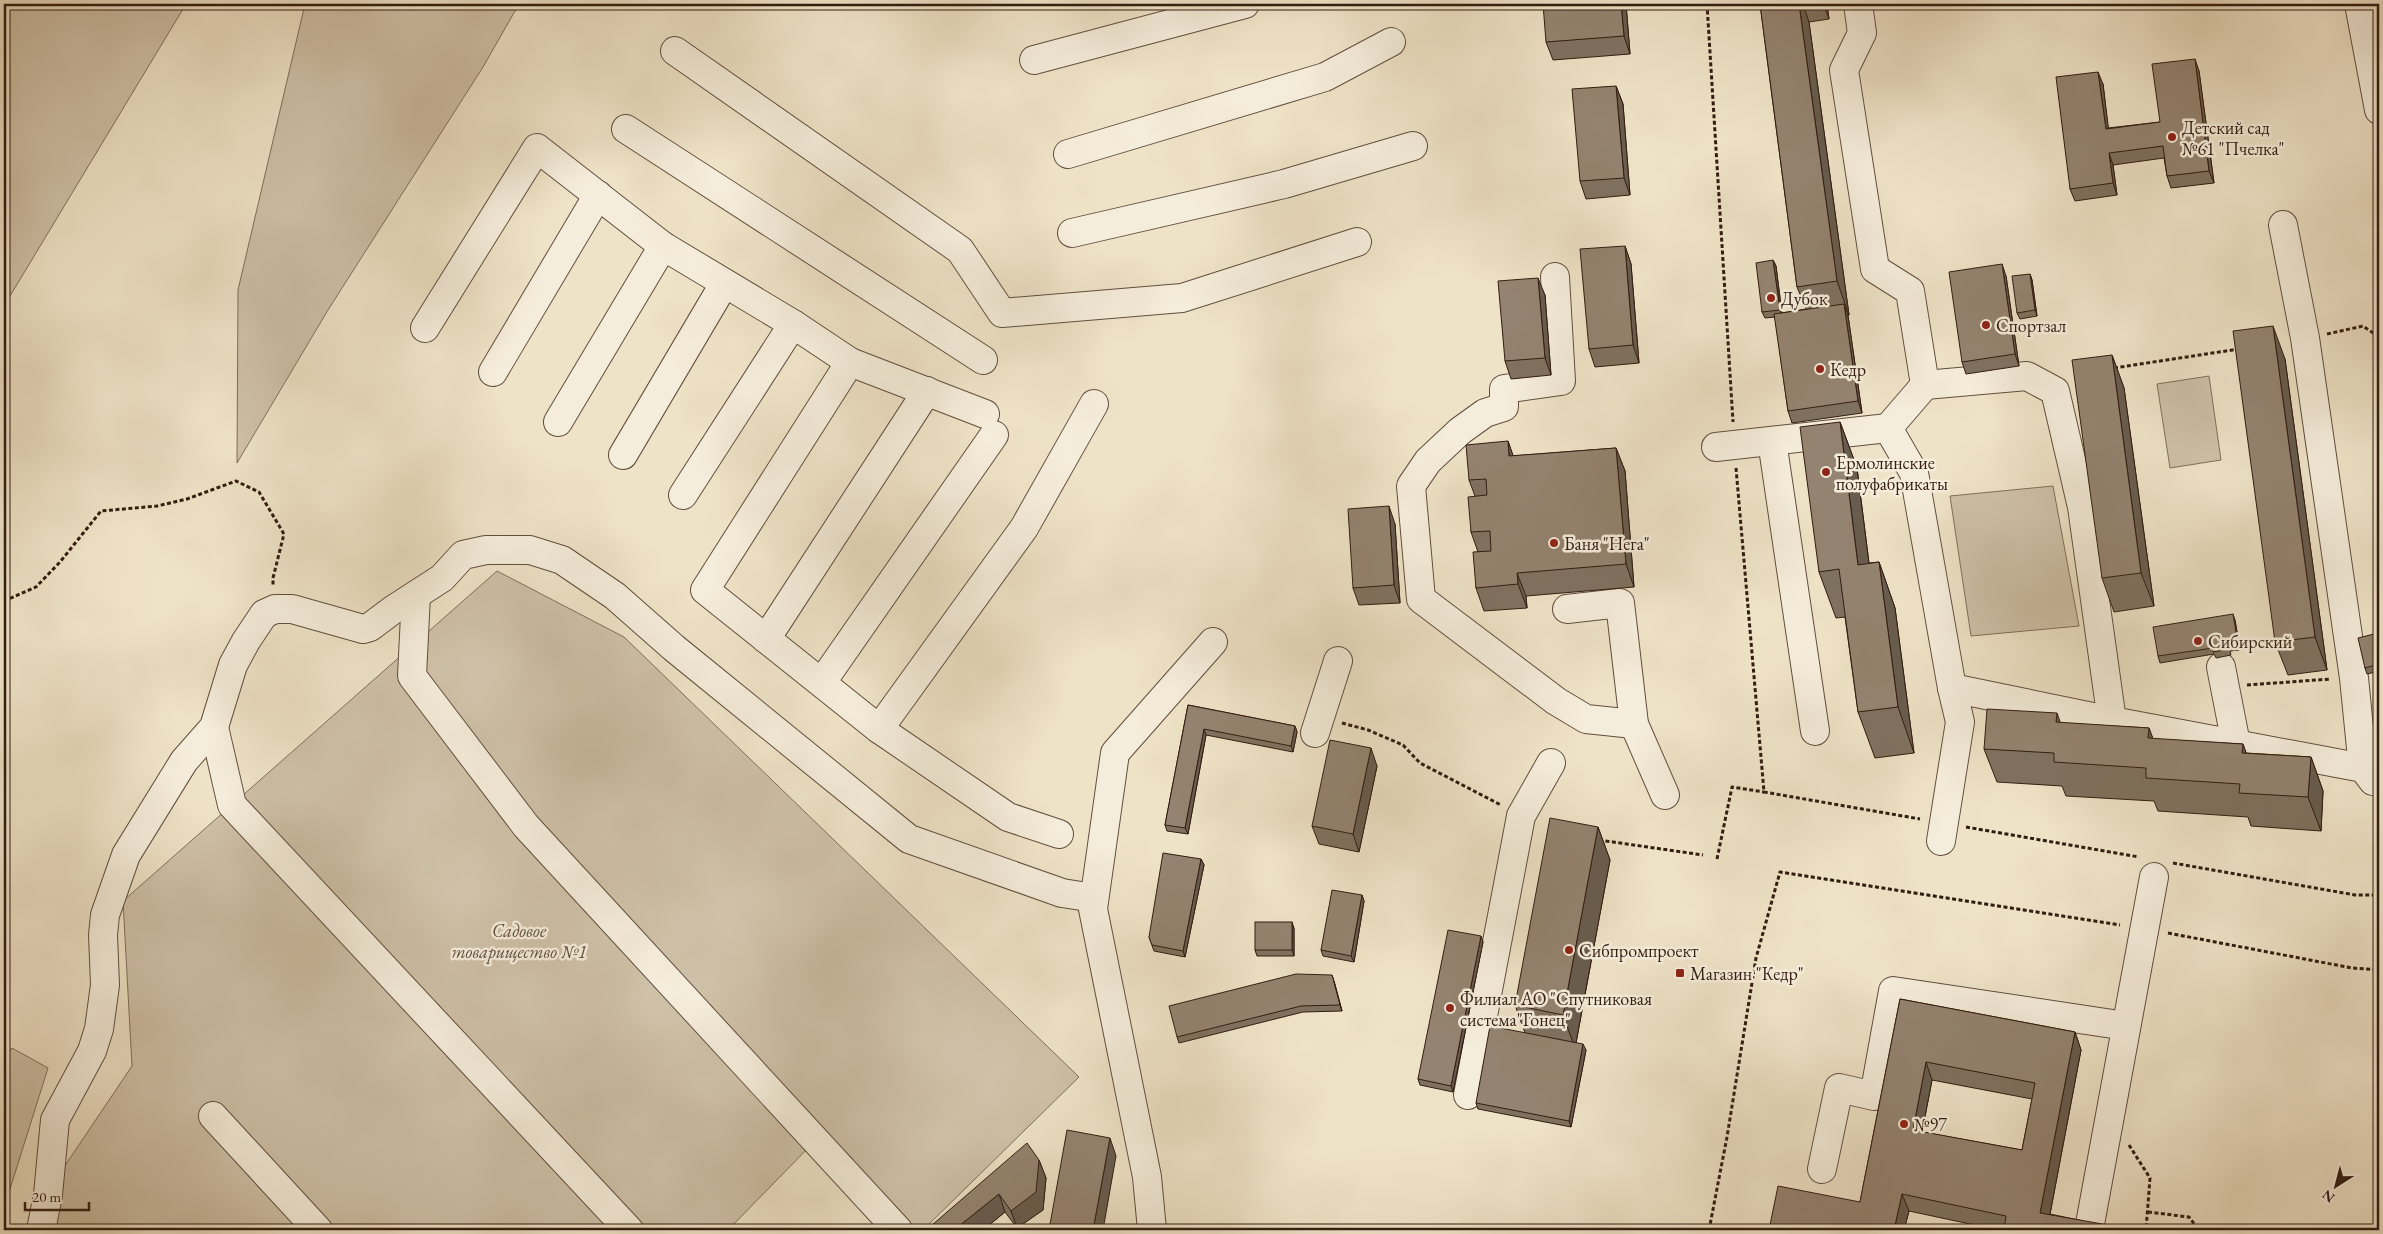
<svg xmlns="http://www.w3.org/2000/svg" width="2383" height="1234" font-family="'EB Garamond',serif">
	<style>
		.green { fill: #cfc1a8; stroke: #806e5c }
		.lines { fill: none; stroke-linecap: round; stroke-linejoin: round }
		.minor-casing { stroke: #614e3e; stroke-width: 30 }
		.path { stroke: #321c11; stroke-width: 3; stroke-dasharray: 4 2.5; stroke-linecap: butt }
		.minor { stroke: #f5eddb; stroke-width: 28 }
		.wall { fill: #7f7160; stroke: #321c11; fill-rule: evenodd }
		.shaded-wall { fill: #685c4e; stroke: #321c11 }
		.building { fill: #948370; stroke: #321c11; fill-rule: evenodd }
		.poi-dot { fill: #8f2418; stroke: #f5eddb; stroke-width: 2 }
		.labels { text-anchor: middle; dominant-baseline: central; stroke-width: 5; stroke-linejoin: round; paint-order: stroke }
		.poi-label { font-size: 18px; fill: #321c11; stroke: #f5eddb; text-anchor: start }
		.park-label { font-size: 18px; font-style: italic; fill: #614e3e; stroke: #f5eddb }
	</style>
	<rect width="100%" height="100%" fill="#efe3c7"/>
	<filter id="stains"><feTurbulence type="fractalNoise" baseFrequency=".004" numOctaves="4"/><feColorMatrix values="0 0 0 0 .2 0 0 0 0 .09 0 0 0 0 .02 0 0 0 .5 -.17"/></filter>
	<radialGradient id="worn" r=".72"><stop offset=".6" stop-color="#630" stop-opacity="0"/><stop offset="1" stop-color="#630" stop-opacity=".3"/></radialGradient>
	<!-- green -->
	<g class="green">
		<polygon points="4,4 186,4 4,306"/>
		<polygon points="305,4 519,4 483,67 328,310 237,463 238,290"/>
		<polygon points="2209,376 2221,460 2170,468 2157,384"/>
		<polygon points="2053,486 2079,626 1971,636 1950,496"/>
		<polygon points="497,571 624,637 1079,1077 923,1230 899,1230 815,1141 728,1230 53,1230 64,1167 132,1066 123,901"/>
		<polygon points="12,1048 48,1068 4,1208 4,1062"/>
	</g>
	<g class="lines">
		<!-- minor casing -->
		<g class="minor-casing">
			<g id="minor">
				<polyline points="1858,4 1862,33 1844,70 1875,269 1910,291 1925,385"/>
				<polyline points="2359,4 2379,110"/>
				<polyline points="675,51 960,250 1002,313 1182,298 1357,242"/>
				<polyline points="1034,60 1245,4"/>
				<polyline points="626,129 983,360"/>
				<polyline points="1068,154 1325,77 1391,42"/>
				<polyline points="2283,225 2305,338 2354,678 2363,768 2373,781"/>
				<polyline points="1072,233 1284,184 1413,146"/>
				<polyline points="1555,277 1561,381 1504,389 1504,407 1485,413 1460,431 1428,461 1411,486 1421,599 1556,701 1586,719 1634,724"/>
				<polyline points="425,328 537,148 663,246 793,324 850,362 985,414"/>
				<polyline points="850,362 705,590 879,729 1024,528 1094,404"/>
				<polyline points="493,372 598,195"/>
				<polyline points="558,422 663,246"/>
				<polyline points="1888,428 1925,385 2027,376 2055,391 2082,507 2112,721"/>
				<polyline points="1772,441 1815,731"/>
				<polyline points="1716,447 1888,428 1914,473 1952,688"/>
				<polyline points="623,455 724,284"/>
				<polyline points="683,495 793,324"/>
				<polyline points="416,595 412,676 526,826 898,1230"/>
				<polyline points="1567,609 1620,603 1634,724 1665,795"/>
				<polyline points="766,639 927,391"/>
				<polyline points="2221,667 2236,744"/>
				<polyline points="822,682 994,435"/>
				<polyline points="214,727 232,805 629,1230"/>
				<polyline points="879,729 1008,817 1059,834"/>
				<polyline points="1315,733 1338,661"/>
				<polyline points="1941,841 1960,722 1952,688 2112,721 2379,771"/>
				<polyline points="1468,1095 1521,816 1551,763"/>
				<polyline points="213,1116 318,1230"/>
				<polyline points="1822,1169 1839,1088 1874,1096 1893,991 2126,1026"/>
				<polyline points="2090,1224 2154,877"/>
				<polyline points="41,1230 48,1195 55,1120 92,1051 99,1029 105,985 103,935 105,915 126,855 184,761 214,727 233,665 246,641 264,614 275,609 292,609 363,629 370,627 394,609 442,578 463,555 486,550 530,550 562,560 615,596 674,648 909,839 1062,893 1094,898"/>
				<polyline points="1152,1230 1147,1177 1093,909 1115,753 1213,642"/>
			</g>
		</g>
		<!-- path -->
		<g class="path">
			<polyline points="1707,4 1733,422"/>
			<polyline points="2327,334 2363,326 2379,337"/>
			<polyline points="2114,368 2239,349"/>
			<polyline points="1736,468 1764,792 1920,819"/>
			<polyline points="4,601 36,587 60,562 101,511 157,506 187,499 236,481 259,492 284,534 273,578 273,586"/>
			<polyline points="2247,685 2331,679"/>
			<polyline points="1342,723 1368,730 1403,745 1420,763 1501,805"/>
			<polyline points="1966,827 2139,857"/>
			<polyline points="1599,840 1703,855"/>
			<polyline points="1717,859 1732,787 1764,792"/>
			<polyline points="2173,863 2355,895 2379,895"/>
			<polyline points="2168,933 2352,968 2379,970"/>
			<polyline points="2129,1145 2150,1178 2146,1230"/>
			<polyline points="2148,1212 2189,1217 2199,1230"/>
			<polyline points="1709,1230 1727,1137 1756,958 1780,872 2120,925"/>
		</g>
		<!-- minor -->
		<use href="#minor" class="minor"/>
	</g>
	<!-- wall -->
	<g class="wall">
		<polygon points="1626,4 1630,54 1553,60 1546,42"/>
		<polygon points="1760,4 1827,4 1829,19 1809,22 1849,315 1848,315 1862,413 1792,423 1788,411 1775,317 1765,318 1762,312 1773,260 1776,266 1782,313 1806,309 1797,287"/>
		<polygon points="2199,71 2214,183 2171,188 2167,176 2164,158 2113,165 2117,195 2075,201 2070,189 2103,84 2108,128 2160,122"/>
		<polygon points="1616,86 1623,104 1630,195 1586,199 1580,181"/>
		<polygon points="1625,246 1631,264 1639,363 1595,367 1589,349"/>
		<polygon points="2030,274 2032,280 2037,316 2020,319 2017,313"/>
		<polygon points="2006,276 2019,366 1966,374 1962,362"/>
		<polygon points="1545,295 1551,375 1511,379 1505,361"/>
		<polygon points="2112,355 2124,388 2154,606 2114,612 2102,578"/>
		<polygon points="2285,359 2327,670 2288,675 2275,642"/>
		<polygon points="1840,422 1857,468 1869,563 1879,562 1895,608 1914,753 1875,758 1858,712 1845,617 1836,618 1819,572"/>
		<polygon points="1508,441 1513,456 1616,448 1625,471 1634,587 1526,596 1527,608 1484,611 1476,588 1478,552 1471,532 1475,496 1469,480"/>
		<polygon points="1395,524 1400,603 1359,605 1353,588"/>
		<polygon points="2235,620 2240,650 2230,651 2231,655 2216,658 2214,654 2160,663 2158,656"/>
		<polygon points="2378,633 2379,637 2379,671 2367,674 2365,668"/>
		<polygon points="1188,705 1295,726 1297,732 1293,752 1206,735 1188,834 1167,831 1165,825"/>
		<polygon points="2060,723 2149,728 2153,739 2243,744 2246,753 2311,757 2323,791 2321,831 2251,826 2248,817 2158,811 2154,801 2066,796 2062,786 1997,782 1984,749"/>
		<polygon points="1377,766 1359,852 1319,844 1312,826"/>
		<polygon points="1598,827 1610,860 1576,1043 1586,1050 1571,1127 1478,1109 1476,1103 1525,1033 1515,1005"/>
		<polygon points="1201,859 1204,865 1185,957 1154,951 1149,937"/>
		<polygon points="1362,895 1364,901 1354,962 1323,956 1321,950"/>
		<polygon points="1294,928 1294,956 1257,956 1255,950"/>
		<polygon points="1481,936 1483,942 1453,1092 1420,1085 1418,1079"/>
		<polygon points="1334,981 1342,1011 1303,1012 1179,1043 1177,1037"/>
		<path d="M1900,999L2075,1032L2081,1050L2050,1214L2126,1230H1998L1909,1211L1904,1230H1769L1860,1202ZM1932,1080L2032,1099L2022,1150L1922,1132Z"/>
		<polygon points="1039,1160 1046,1178 1043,1210 1017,1228 1005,1212 983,1230 934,1230 932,1225"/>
	</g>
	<!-- shaded-wall -->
	<g class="shaded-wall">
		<polygon points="1621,4 1626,4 1630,54 1624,36"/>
		<polygon points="1799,4 1803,4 1809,22 1849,315 1837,281"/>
		<polygon points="1823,4 1827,4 1829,19"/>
		<polygon points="2195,59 2199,71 2214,183 2209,171"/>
		<polygon points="2098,72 2103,84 2110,141 2106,129"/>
		<polygon points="1616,86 1623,104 1630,195 1624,178"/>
		<polygon points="2109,153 2113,165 2117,195 2113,183"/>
		<polygon points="1625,246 1631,264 1639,363 1633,345"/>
		<polygon points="1773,260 1776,266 1782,316 1780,310"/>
		<polygon points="2002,264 2006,276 2019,366 2015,354"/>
		<polygon points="2030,274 2032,280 2037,316 2035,310"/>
		<polygon points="1538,278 1545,295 1551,375 1545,358"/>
		<polygon points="1844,304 1848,316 1862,413 1858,401"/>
		<polygon points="2273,326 2285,359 2327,670 2315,637"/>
		<polygon points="2112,355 2124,388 2154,606 2141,573"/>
		<polygon points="1840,422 1857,468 1875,611 1858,565"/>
		<polygon points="1508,441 1516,464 1509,456"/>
		<polygon points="1616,448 1625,471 1634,587 1626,564"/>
		<polygon points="1389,506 1395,524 1400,603 1394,585"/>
		<polygon points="1879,562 1895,608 1914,753 1898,707"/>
		<polygon points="1517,573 1526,596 1527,608 1518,584"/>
		<polygon points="2233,614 2235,620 2240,650 2238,644"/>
		<polygon points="2057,713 2069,747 2056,722"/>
		<polygon points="1295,726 1297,732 1293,752 1291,746"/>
		<polygon points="2149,728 2161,761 2148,738"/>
		<polygon points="1204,729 1206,735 1188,834 1185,828"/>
		<polygon points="2243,744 2255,778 2242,753"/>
		<polygon points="1371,748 1377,766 1359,852 1353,834"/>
		<polygon points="2311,757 2323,791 2321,831 2308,797"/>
		<polygon points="1598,827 1610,860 1575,1048 1563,1015"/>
		<polygon points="1201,859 1204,865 1185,957 1183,951"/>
		<polygon points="1362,895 1364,901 1354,962 1351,956"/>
		<polygon points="1292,922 1294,928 1294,956 1292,950"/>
		<polygon points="1481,936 1483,942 1453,1092 1451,1086"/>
		<polygon points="1332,975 1334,981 1342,1011 1340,1005"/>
		<polygon points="2075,1032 2081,1050 2047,1230 2040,1213"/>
		<polygon points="1583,1044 1586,1050 1571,1127 1569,1121"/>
		<polygon points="1926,1062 1932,1080 1919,1148 1913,1130"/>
		<polygon points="1110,1138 1116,1156 1103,1230 1093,1230"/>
		<polygon points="1039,1160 1046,1178 1043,1210 1017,1228 1011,1211"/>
		<polygon points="999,1194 1005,1212 983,1230 954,1230"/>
		<polygon points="1902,1194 1909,1211 1904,1230 1894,1230"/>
	</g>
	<!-- building -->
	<g class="building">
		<polygon points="1543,4 1621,4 1624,36 1546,42"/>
		<polygon points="1760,4 1799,4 1837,281 1797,287"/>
		<polygon points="2195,59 2209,171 2167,176 2163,146 2109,153 2113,183 2070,189 2056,77 2098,72 2106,129 2160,122 2152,64"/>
		<polygon points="1616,86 1624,178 1580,181 1572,89"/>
		<polygon points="1625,246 1633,345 1589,349 1580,249"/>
		<polygon points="1773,260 1780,310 1762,312 1756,263"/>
		<polygon points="2002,264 2015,354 1962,362 1949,272"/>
		<polygon points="2030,274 2035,310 2017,313 2012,276"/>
		<polygon points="1538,278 1545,358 1505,361 1498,281"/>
		<polygon points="1844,304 1858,401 1788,411 1774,314"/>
		<polygon points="2273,326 2315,637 2275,642 2233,331"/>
		<polygon points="2112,355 2141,573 2102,578 2072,360"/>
		<polygon points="1840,422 1858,565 1879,562 1898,707 1858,712 1839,569 1819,572 1800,427"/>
		<polygon points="1508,441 1509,456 1616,448 1626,564 1517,573 1518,584 1476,588 1473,552 1491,551 1490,531 1471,532 1468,497 1487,495 1486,479 1469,480 1466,445"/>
		<polygon points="1389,506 1394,585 1353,588 1348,509"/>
		<polygon points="2233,614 2238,644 2228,645 2229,649 2213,652 2213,648 2158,656 2153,627"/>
		<polygon points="2378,633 2379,639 2379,664 2365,668 2358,638"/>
		<polygon points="1188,705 1295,726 1291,746 1204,729 1185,828 1165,825"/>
		<polygon points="1987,709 2057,713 2056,722 2149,728 2148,738 2243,744 2242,753 2311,757 2308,797 2239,793 2240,784 2146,778 2146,768 2054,762 2054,753 1984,749"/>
		<polygon points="1330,740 1371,748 1353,834 1312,826"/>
		<polygon points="1550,818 1598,827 1563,1015 1515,1005"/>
		<polygon points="1163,853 1201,859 1183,951 1152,945 1149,937"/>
		<polygon points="1332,890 1362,895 1351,956 1321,950"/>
		<rect x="1255" y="922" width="37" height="28"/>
		<polygon points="1448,930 1481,936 1451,1086 1418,1079"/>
		<polygon points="1296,974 1332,975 1340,1005 1301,1006 1177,1037 1169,1006"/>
		<path d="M1900,999L2075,1032L2040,1213L2125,1228V1230H2004L2006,1216L1902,1194L1894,1230H1769L1778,1186L1860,1202ZM1926,1062L2035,1083L2022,1150L1913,1130Z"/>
		<polygon points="1490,1026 1583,1044 1569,1121 1476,1103"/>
		<polygon points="1067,1130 1110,1138 1093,1230 1049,1230"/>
		<polygon points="1027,1143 1039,1160 1036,1192 1011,1211 999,1194 954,1230 943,1230 932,1225"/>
	</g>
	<!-- markers -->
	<g class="poi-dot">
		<circle cx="2172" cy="137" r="5"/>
		<circle cx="1771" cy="298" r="5"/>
		<circle cx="1986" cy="325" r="5"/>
		<circle cx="1820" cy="369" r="5"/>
		<circle cx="1826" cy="472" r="5"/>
		<circle cx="1554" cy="543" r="5"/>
		<circle cx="2198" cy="641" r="5"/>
		<circle cx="1569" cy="950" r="5"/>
		<rect x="1675" y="968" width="10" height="10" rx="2.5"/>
		<circle cx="1450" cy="1008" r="5"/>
		<circle cx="1904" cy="1124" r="5"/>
	</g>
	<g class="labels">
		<!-- poi labels -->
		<g class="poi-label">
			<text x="2182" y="127">Детский сад<tspan x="2182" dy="21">№61 "Пчелка"</tspan></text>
			<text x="1781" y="298">Дубок</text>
			<text x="1996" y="325">Спортзал</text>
			<text x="1830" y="369">Кедр</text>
			<text x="1836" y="462">Ермолинские<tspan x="1836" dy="21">полуфабрикаты</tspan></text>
			<text x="1564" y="543">Баня "Нега"</text>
			<text x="2208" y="641">Сибирский</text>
			<text x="1579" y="950">Сибпромпроект</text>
			<text x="1690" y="973">Магазин "Кедр"</text>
			<text x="1460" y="998">Филиал АО "Спутниковая<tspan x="1460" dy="21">система"Гонец"</tspan></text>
			<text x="1914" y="1124">№97</text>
		</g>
		<!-- park labels -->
		<g class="park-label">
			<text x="519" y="930">Садовое<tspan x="519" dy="21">товарищество №1</tspan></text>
		</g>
	</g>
	<!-- margin -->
	<rect width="2383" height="1234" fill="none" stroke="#efe3c7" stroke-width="20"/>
	<rect x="5" y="5" width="2373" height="1224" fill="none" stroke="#321c11" stroke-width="2.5"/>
	<rect x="10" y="10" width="2363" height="1214" fill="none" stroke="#321c11"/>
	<!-- north arrow -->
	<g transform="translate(2336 1186) rotate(216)" stroke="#f5eddb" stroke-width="4" paint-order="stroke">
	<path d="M0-4L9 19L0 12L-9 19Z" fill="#321c11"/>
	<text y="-8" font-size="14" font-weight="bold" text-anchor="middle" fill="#321c11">N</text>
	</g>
	<!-- scale -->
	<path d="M25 1202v8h64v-8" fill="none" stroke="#321c11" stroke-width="2.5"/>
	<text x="32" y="1202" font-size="15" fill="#321c11" stroke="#f5eddb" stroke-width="4" paint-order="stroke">20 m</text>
	<rect width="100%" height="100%" filter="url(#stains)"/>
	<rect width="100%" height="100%" fill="url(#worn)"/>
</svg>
